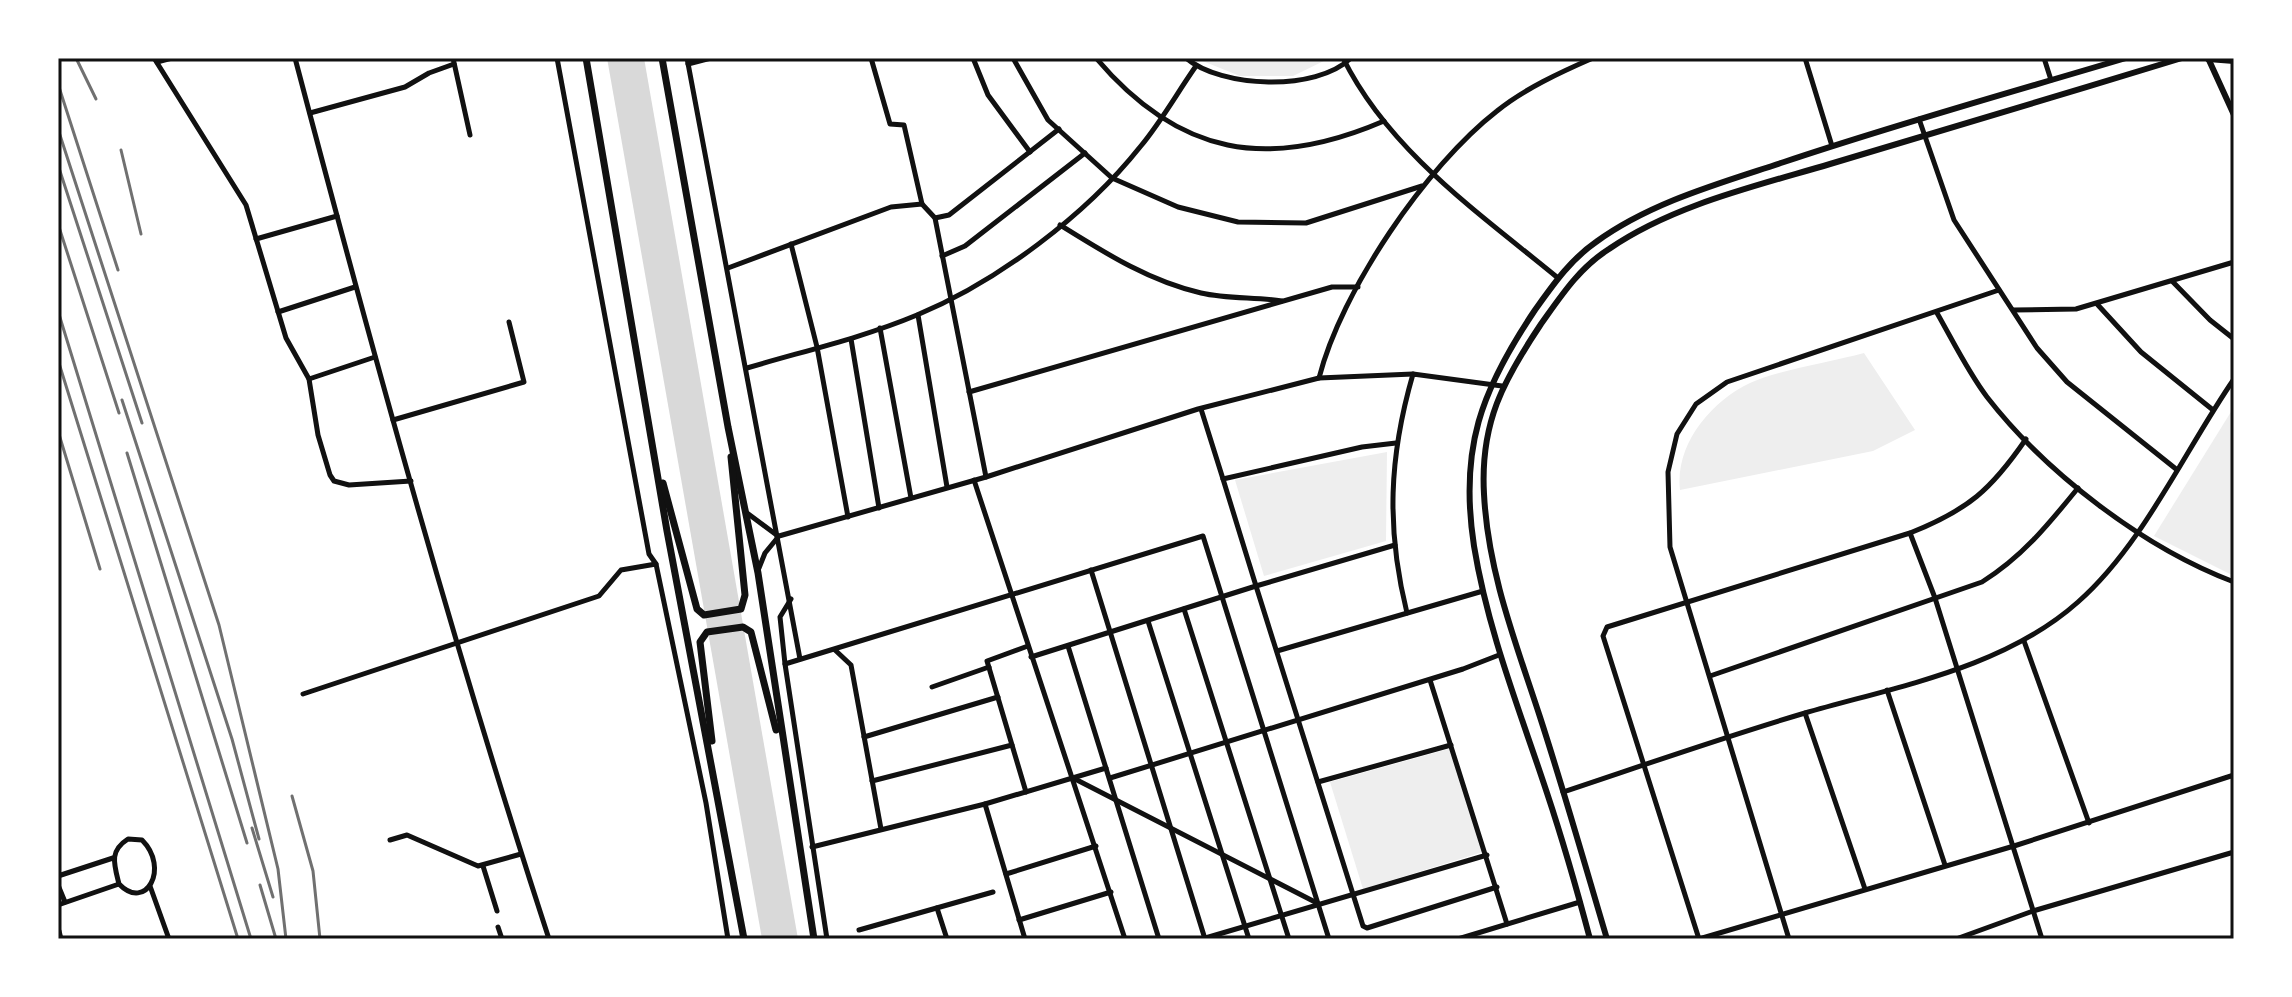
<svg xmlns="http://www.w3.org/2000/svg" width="2292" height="997" font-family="'PT Sans Narrow',sans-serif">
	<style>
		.green { fill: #eee }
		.water { fill: #d9d9d9 }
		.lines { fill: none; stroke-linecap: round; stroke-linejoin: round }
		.minor { stroke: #111; stroke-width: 5 }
		.tertiary { stroke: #111; stroke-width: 6 }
		.primary { stroke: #111; stroke-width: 7 }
		.rail { stroke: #707070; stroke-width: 3 }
		.neatline { fill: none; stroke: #111; stroke-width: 3 }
	</style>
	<rect width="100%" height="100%" fill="#fff"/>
	<!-- green -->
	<g class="green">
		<polygon points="1195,58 1328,58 1328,59 1293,76 1240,76"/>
		<path d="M1864,353L1915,430L1873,451L1680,490C1675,445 1710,402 1750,383C1779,370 1831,362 1864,353Z"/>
		<polygon points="2234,407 2234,576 2154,536"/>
		<polygon points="1387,452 1386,541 1264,576 1235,480"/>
		<polygon points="1452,748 1486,851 1363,889 1330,782"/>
	</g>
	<!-- water -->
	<polygon class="water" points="607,58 644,58 798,939 762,939"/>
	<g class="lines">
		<!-- minor -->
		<g class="minor">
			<polyline points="154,58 246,205 286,338 309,379 318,435 330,475 334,481 349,485 411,481"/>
			<path d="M295,58C373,354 454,648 549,939"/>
			<polyline points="453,58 470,135"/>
			<polyline points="687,58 800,659"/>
			<polyline points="871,58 890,124 904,125 922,204"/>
			<polyline points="973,58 988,95 1030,152"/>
			<polyline points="1013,58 1048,120 1112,178 1178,207 1238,222 1306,223 1422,186"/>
			<path d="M1096,58C1179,156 1268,171 1384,121"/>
			<path d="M1186,58C1221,88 1316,92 1351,58"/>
			<path d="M1343,58C1389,151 1479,213 1558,278"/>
			<polyline points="1805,58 1832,146"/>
			<polyline points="2044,58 2051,80"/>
			<polyline points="157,62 172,58"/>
			<polyline points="688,64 711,58"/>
			<polyline points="310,113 405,87 429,73 454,64"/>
			<polyline points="1919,119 1954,220 2037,348 2067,382 2176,469"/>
			<polyline points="935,218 949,215 1059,129"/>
			<path d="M1060,225C1105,253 1149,281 1201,293C1227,299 1255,297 1282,301"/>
			<polyline points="256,239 337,216"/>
			<polyline points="791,244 817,347 848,517"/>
			<polyline points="942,256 965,246 1085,153"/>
			<polyline points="728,268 891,207 922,204 935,218 986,477"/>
			<polyline points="2172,281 2210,320 2234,339"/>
			<polyline points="2097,304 2141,352 2213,410"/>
			<polyline points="2013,310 2076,309 2234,262"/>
			<polyline points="278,312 355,287"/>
			<path d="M1937,313C1953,341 1968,372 1987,397C2046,473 2144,548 2234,582"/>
			<polyline points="918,315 947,487"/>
			<polyline points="880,328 911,498"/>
			<polyline points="851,339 879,508"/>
			<path d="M747,368C804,351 862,338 917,315C997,282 1086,215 1140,147C1161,122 1177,93 1196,66"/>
			<path d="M1319,378C1341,291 1426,166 1497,111C1524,89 1561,72 1593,58"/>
			<polyline points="309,379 375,357"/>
			<polyline points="969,392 1332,287 1358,287"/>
			<polyline points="1201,409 1223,479"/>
			<polyline points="393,420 524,382 509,322"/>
			<polyline points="974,480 1125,939"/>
			<polyline points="747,513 778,536"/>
			<polyline points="1910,533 1935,598 2042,939"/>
			<polyline points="1395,545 1256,586 1223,479 1362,447 1396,443"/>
			<polyline points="656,564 706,803 728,939"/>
			<polyline points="759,568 765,553 779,536 986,477 1198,409 1319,378 1413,374"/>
			<polyline points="1091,570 1205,939"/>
			<polyline points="791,599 780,617 785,664 827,939"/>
			<polyline points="1184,609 1289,939"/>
			<path d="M1407,613C1386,528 1389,457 1413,374L1502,386"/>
			<polyline points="1148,621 1249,939"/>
			<polyline points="2024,641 2089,823"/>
			<polyline points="1068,646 1159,939"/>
			<polyline points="835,650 851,665 881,829"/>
			<polyline points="1277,651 1483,591"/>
			<polyline points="1031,657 1256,586 1363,926 1367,928 1497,887"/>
			<polyline points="785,664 1203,536 1329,939"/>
			<path d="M1710,676L1982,582C2022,557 2048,525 2078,488"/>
			<polyline points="1430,680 1507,924"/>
			<polyline points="932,687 989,667"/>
			<polyline points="1887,690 1945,865"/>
			<polyline points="303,694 599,596 621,570 656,564 649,554 557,58"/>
			<polyline points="1805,713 1865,889"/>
			<polyline points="864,737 998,697"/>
			<polyline points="1012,745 1026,792"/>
			<polyline points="1110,778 1463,669 1499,655"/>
			<polyline points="1075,779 1317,903"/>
			<polyline points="872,781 1012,745 987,661 1028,646"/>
			<polyline points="1318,782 1451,745"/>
			<path d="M1563,792C1644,765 1724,737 1805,713C1898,686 2004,668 2078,602C2143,545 2185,450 2234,379"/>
			<polyline points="985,804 1106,768"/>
			<path d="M128,839L142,840C170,868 146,912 119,884C114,864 109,851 128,839Z"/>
			<polyline points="390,840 407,835 478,866 521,854"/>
			<polyline points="812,847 985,804 1025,939"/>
			<polyline points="483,866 497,911"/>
			<polyline points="1006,874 1096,846"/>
			<polyline points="58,876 113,858"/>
			<polyline points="58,885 65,902"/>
			<polyline points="150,886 169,939"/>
			<polyline points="58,905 119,884"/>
			<polyline points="937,908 947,939"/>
			<polyline points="1019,920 1111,892"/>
			<polyline points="498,927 502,939"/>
			<polyline points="859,930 993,892"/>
			<polyline points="1202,939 1487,855"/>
			<polyline points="1458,939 1580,902"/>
			<path d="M1699,939L1603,636L1607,627L1910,533C1968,510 1991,490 2026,439"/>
			<polyline points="1699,939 2014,846 2234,775"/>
			<polyline points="1789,939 1670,547 1668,472 1677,434 1696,404 1727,382 1999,290"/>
			<polyline points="1956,939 2033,911 2234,852"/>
			<polyline points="2229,939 2234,937"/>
		</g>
		<!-- tertiary -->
		<g class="tertiary">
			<polyline points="2208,58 2234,115"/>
			<polyline points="2208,59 2234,61"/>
			<path d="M1590,939C1577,890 1563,841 1547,793C1520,711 1488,632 1474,546C1459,449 1481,390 1535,310C1553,285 1570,260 1596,242C1651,202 1721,183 1784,162C1897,124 2012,92 2126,58"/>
			<path d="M1607,939C1585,865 1564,791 1540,717C1516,643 1488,573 1484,494C1480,423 1503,381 1541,324C1561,296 1579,268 1609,249C1673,205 1756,186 1830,164C1948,128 2065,94 2182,58"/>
		</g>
		<!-- primary -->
		<g class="primary">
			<polyline points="586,58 667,531 744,939"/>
			<polyline points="662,58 728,427 758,573 814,939"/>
			<polyline points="663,483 697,609 704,615 741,609 745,595 731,457"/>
			<polyline points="712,741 700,642 707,632 743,627 751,632 776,730"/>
			<polyline points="58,931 60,939"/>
		</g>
		<!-- rail -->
		<g class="rail">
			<polyline points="76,58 96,99"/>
			<polyline points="58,84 118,270"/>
			<polyline points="58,129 219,625 278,869 286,939"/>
			<polyline points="121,150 141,234"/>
			<polyline points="58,165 142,423"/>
			<polyline points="58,224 119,413"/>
			<polyline points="58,311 251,939"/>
			<polyline points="58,360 238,939"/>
			<polyline points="122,400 232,739 259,839"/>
			<polyline points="58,431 100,569"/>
			<polyline points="127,453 247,843"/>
			<polyline points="292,796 313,871 320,939"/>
			<polyline points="252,828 273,897"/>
			<polyline points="260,885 276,939"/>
		</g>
	</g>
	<!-- border -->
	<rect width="2292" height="997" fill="none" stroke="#ffffff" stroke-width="120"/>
	<rect x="60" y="60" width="2172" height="877" class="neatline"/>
</svg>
